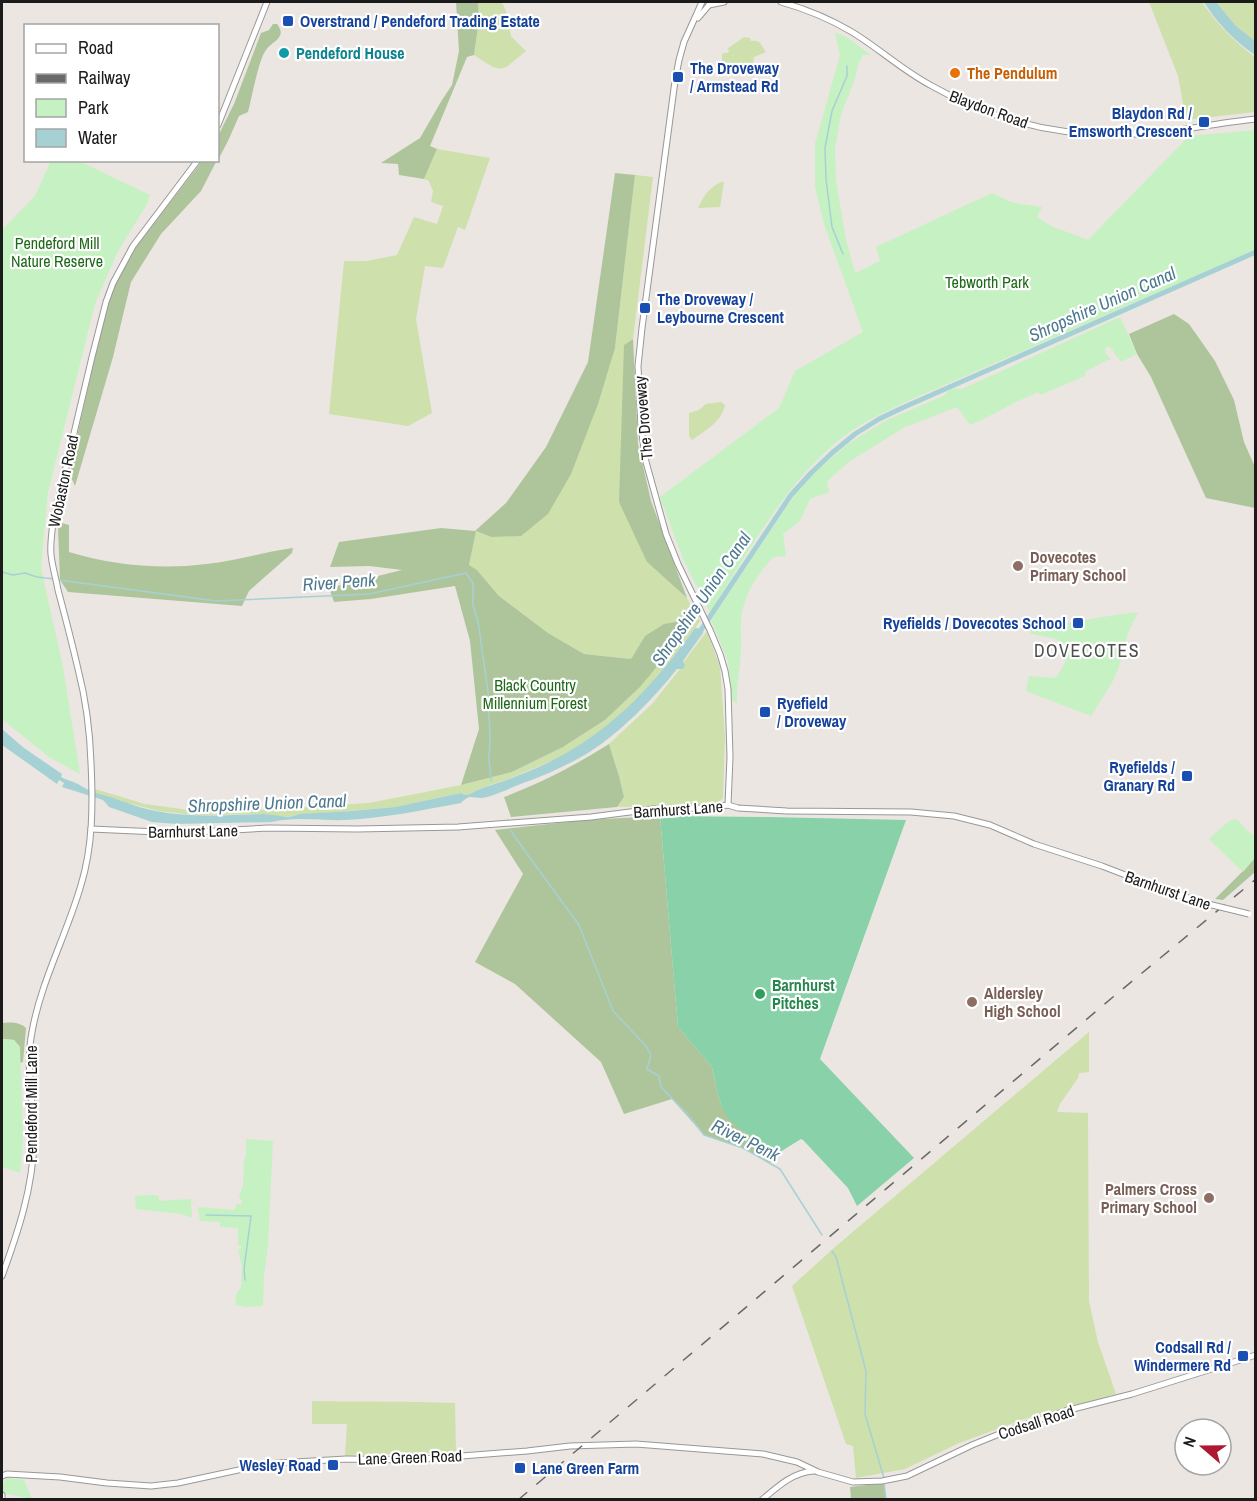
<svg xmlns="http://www.w3.org/2000/svg" width="1257" height="1501" font-family="'Archivo Narrow',sans-serif">
	<style>
		.grass { fill: #cee0ac }
		.forest { fill: #aec59b }
		.park { fill: #c6f1c2 }
		.pitch { fill: #88d1a9 }
		.water { fill: #a6d1d4 }
		.lines { fill: none; stroke-linecap: round; stroke-linejoin: round }
		.stream { stroke: #a6d1d4; stroke-width: 1.5 }
		.canal { stroke: #a6d1d4; stroke-width: 5 }
		.minor-casing { stroke: #989898; stroke-width: 7 }
		.minor { stroke: #fff; stroke-width: 5 }
		.rail { stroke: #696969; stroke-width: 1.5; stroke-dasharray: 12 12; stroke-linecap: butt }
		.minor-bridge-casing { stroke: #989898; stroke-width: 7; stroke-linecap: butt }
		.minor-bridge { stroke: #fff; stroke-width: 5 }
		.transit-dot { fill: #1a4fb4; stroke: #fff; stroke-width: 2 }
		.culture-dot { fill: #0f9aa8; stroke: #fff; stroke-width: 2 }
		.food-dot { fill: #e8710a; stroke: #fff; stroke-width: 2 }
		.education-dot { fill: #8d6e63; stroke: #fff; stroke-width: 2 }
		.leisure-dot { fill: #2e9e5b; stroke: #fff; stroke-width: 2 }
		.labels { text-anchor: middle; dominant-baseline: central; stroke-width: 4.5; stroke-linejoin: round; paint-order: stroke }
		.transit-label { font-size: 16px; font-weight: bold; fill: #164399; stroke: #fff; text-anchor: start }
		.culture-label { font-size: 16px; font-weight: bold; fill: #0d838f; stroke: #fff; text-anchor: start }
		.food-label { font-size: 16px; font-weight: bold; fill: #c56008; stroke: #fff; text-anchor: start }
		.street-label { font-size: 16px; fill: #1b1b1b; stroke: #fff }
		.park-label { font-size: 16px; fill: #1e6918; stroke: #fff }
		.education-label { font-size: 16px; font-weight: bold; fill: #785e54; stroke: #fff; text-anchor: start }
		.leisure-label { font-size: 16px; font-weight: bold; fill: #27864d; stroke: #fff; text-anchor: start }
		.water-label { font-size: 18px; font-style: italic; fill: #4d798f; stroke: #fff }
		.neighbourhood-label { font-size: 18px; letter-spacing: 1.5px; fill: #4e4e4e; stroke: #fff }
	</style>
	<rect width="100%" height="100%" fill="#ebe6e1"/>
	<!-- grass -->
	<g class="grass">
		<path d="M478,2H502L506,11L511,36L526,51C500,72 504,75 474,55L479,20Z"/>
		<path d="M1149,2H1202C1216,23 1234,42 1255,57V112L1186,120L1178,76Z"/>
		<polygon points="1216,2 1255,3 1255,41 1236,26"/>
		<path d="M744,37L750,38L751,41C761,39 761,46 766,52L754,57L753,64L747,63L729,71L722,62V54L724,53H728L729,50L727,49Z"/>
		<polygon points="437,149 490,158 465,230 458,227 443,268 425,266 416,319 432,413 408,426 329,414 344,261 367,261 397,255 414,217 437,224 443,206 431,202 433,191 429,181 424,179"/>
		<path d="M635,175L653,177L633,339L624,345L647,562L687,598L700,621C666,669 629,714 579,746C557,760 532,769 508,779C498,783 487,785 478,790C474,791 471,795 465,795C464,795 462,794 461,793L395,807L280,817L265,814L194,815L159,811L124,802L107,796H102L95,793V789L145,804L196,811L257,810L369,803L461,785L512,772L563,747L605,720L640,687L645,636L631,659L584,654L548,633L499,596L477,570L469,566L475,531L491,537L615,348Z"/>
		<path d="M721,182H724L720,207L698,208C704,195 708,189 721,182Z"/>
		<path d="M721,402L725,405C722,421 705,431 692,440L689,436V413L699,410L706,404Z"/>
		<polygon points="707,631 720,667 725,736 723,798 716,805 617,807 624,797 619,776 609,744 652,704 680,669 685,666 683,663"/>
		<polygon points="1089,1032 1089,1072 1079,1073 1078,1078 1060,1104 1057,1112 1088,1113 1089,1301 1098,1342 1116,1394 1021,1420 957,1444 905,1469 856,1478 853,1446 846,1444 792,1286 835,1247"/>
		<path d="M312,1401C360,1402 407,1401 455,1403L456,1452L345,1456L347,1424H312Z"/>
	</g>
	<!-- forest -->
	<g class="forest">
		<polygon points="456,2 478,2 479,20 474,55 467,57 430,146 437,149 424,179 399,175 398,164 381,163 420,138 442,100 452,85 459,51"/>
		<path d="M273,24H277C288,38 272,41 266,50C258,61 252,98 248,112L239,116L228,141L218,160V136L234,104L261,33L269,30Z"/>
		<polygon points="217,160 201,191 161,234 131,282 113,357 75,486 70,475 73,454 95,357 109,301 115,283 135,248 202,161"/>
		<polygon points="615,173 635,175 615,348 598,404 571,474 548,514 521,536 491,537 476,531 469,565 477,570 499,596 548,633 584,654 631,659 645,636 664,624 681,621 688,629 640,687 605,720 563,747 512,772 461,785 479,729 470,641 455,586 371,599 334,602 329,588 402,570 369,566 330,567 339,542 441,528 475,531 506,503 546,447 588,362"/>
		<polygon points="1174,314 1189,324 1215,361 1234,400 1244,442 1255,467 1255,508 1206,498 1151,377 1137,354 1129,334"/>
		<polygon points="633,339 638,444 651,501 687,598 647,562 619,502 624,345"/>
		<path d="M62,523L69,525V552C111,565 162,570 206,564C235,561 264,552 293,548L292,553L249,591L242,606L68,592L60,580L58,529Z"/>
		<path d="M609,744L619,776L624,797L617,807L511,817L504,797C541,783 576,765 609,744Z"/>
		<polygon points="660,816 678,1027 712,1067 718,1095 722,1107 742,1131 780,1152 770,1163 743,1148 704,1135 672,1099 624,1114 601,1062 515,984 475,962 523,874 495,830 585,820"/>
		<polygon points="1255,844 1255,872 1223,900 1215,899 1242,872"/>
		<path d="M2,1023C10,1022 20,1022 26,1028L23,1062L20,1063V1047L14,1040L2,1039Z"/>
		<polygon points="884,1483 886,1499 851,1499 850,1487"/>
	</g>
	<!-- park -->
	<g class="park">
		<path d="M835,32L848,38L871,55H863L858,65L855,79L841,114L835,149L836,181L846,240L855,273L880,261L876,247L992,193L1014,203L1042,207L1037,217L1051,226L1088,240L1189,136L1255,130V250L903,403C890,410 875,416 862,424C795,464 750,549 710,613L683,559L660,497L779,408L795,371L863,332L824,224L815,187V144L840,55Z"/>
		<polygon points="51,161 79,161 150,195 147,204 117,253 95,304 48,492 41,568 63,667 80,774 49,757 2,719 2,230 35,196"/>
		<path d="M1120,317L1137,354L1121,362L1110,347H1106L1105,353L1112,360H1107L1085,372V376L1040,395L1038,392C1014,402 993,415 970,425L957,407L905,427L850,461L827,481L829,492L810,499L800,521L783,534L786,556L773,557C756,577 742,596 741,623C740,633 742,642 741,652C740,669 736,686 737,703L733,701L731,693L728,662L711,620L796,493L818,469L851,442L885,421L945,395C950,388 953,388 962,389Z"/>
		<polygon points="1138,612 1128,633 1124,647 1126,648 1114,679 1091,716 1026,691 1029,676 1056,678 1065,663 1065,648 1057,639 1031,634 1030,629 1115,615"/>
		<polygon points="1237,819 1245,829 1255,836 1255,858 1243,872 1209,839 1229,821"/>
		<polygon points="2,1039 14,1040 20,1047 23,1138 20,1173 2,1167"/>
		<polygon points="246,1139 273,1141 268,1245 264,1276 263,1305 262,1306 248,1307 235,1305 236,1295 239,1290 241,1289 242,1267 238,1249 241,1249 241,1246 238,1245 238,1228 220,1227 220,1222 200,1221 198,1207 234,1210 237,1204 241,1204 242,1201 239,1197 242,1187 243,1187 244,1164 243,1164 246,1155"/>
		<polygon points="154,1195 159,1196 159,1201 191,1199 192,1218 181,1214 136,1209 135,1196"/>
		<polygon points="7,1478 24,1480 32,1499 3,1493 2,1483"/>
	</g>
	<!-- pitch -->
	<polygon class="pitch" points="660,816 768,817 906,820 820,1059 914,1158 857,1206 848,1188 803,1140 801,1139 780,1152 742,1131 729,1119 722,1107 718,1095 712,1067 678,1027"/>
	<!-- water -->
	<g class="water">
		<path d="M1204,2H1216L1236,26L1255,41V55C1234,41 1217,23 1204,2Z"/>
		<path d="M695,628L702,629L703,633L683,661L685,666L683,669H677C655,697 621,732 591,751C572,763 550,773 529,781C516,785 493,797 481,798C471,798 470,794 461,803C423,810 385,818 346,820C322,821 296,816 272,822L176,824L152,822L109,807L103,800L62,787L64,783L59,780L57,784L2,745V729L24,748L62,774L61,777C66,780 72,781 78,784C90,791 93,793 107,796C113,797 119,801 125,802C135,806 145,809 156,811C191,818 227,815 263,814C275,814 287,820 299,814L352,811L395,807L461,793C463,794 464,795 465,795C471,795 474,791 478,790C486,786 496,784 504,781C521,774 539,768 555,759C614,729 657,681 695,628Z"/>
	</g>
	<g class="lines">
		<!-- stream -->
		<g class="stream">
			<polyline points="843,254 832,227 826,179 825,148 832,111 847,76 847,66"/>
			<polyline points="2,572 13,575 25,573 37,577 54,579"/>
			<polyline points="59,580 216,601 369,594 466,573 473,583 473,605 478,621 488,692 490,737 489,759 491,781"/>
			<polyline points="511,831 530,858 579,925 613,1011 646,1046 651,1055 647,1069 659,1076 661,1087 690,1117 704,1135 743,1148 780,1169 822,1235"/>
			<polyline points="206,1215 251,1216 244,1269 245,1280"/>
			<polyline points="832,1251 836,1257 866,1371 865,1414 884,1478"/>
			<polyline points="884,1482 886,1500"/>
		</g>
		<!-- canal -->
		<polyline class="canal" points="699,633 791,495 811,473 832,453 855,434 879,419 902,408 1256,252"/>
		<!-- minor casing -->
		<g class="minor-casing">
			<g id="minor">
				<polyline points="702,2 684,42 679,60 675,81 642,328 638,366 641,427 646,462 666,534 678,564 710,630 720,654 725,671 728,689 730,757 728,805"/>
				<path d="M781,2C806,9 830,19 852,32C880,49 903,71 932,86C1002,126 1080,141 1161,132C1192,129 1224,122 1256,119"/>
				<polyline points="709,5 724,2"/>
				<polyline points="698,18 709,5"/>
				<polyline points="218,125 267,2"/>
				<polyline points="91,829 180,833 268,828 357,829 458,827 591,817 653,809 708,808 728,805 738,808 787,811 911,812 954,816 990,825 1034,844 1102,866 1167,891 1204,903"/>
				<path d="M2,1276C18,1232 33,1188 34,1140C34,1104 25,1068 32,1032C41,981 67,934 81,885C93,846 93,804 91,763C90,732 86,700 78,669C72,643 65,616 58,590C56,578 52,566 51,554C50,544 52,533 53,522L92,357L106,302L113,283L133,246L198,160"/>
				<polyline points="2,1476 7,1474 60,1477 107,1483 151,1486 178,1483 257,1466 278,1463 346,1459 410,1460 527,1451 570,1446 636,1444 763,1454 797,1462 818,1472 853,1482 882,1481 907,1476 972,1445 1009,1430 1065,1411 1132,1394 1256,1355"/>
				<polyline points="2,1495 2,1500"/>
				<path d="M762,1500C777,1487 793,1472 814,1471"/>
			</g>
		</g>
		<!-- minor -->
		<use href="#minor" class="minor"/>
		<!-- rail -->
		<polyline class="rail" points="518,1500 1113,997 1256,879"/>
		<!-- minor-bridge casing -->
		<g class="minor-bridge-casing">
			<polyline id="minor-bridge" points="1204,903 1249,914"/>
		</g>
		<!-- minor-bridge -->
		<use href="#minor-bridge" class="minor-bridge"/>
	</g>
	<!-- markers -->
	<g class="transit-dot">
		<rect x="282" y="15" width="12" height="12" rx="3"/>
		<rect x="672" y="71" width="12" height="12" rx="3"/>
		<rect x="1198" y="116" width="12" height="12" rx="3"/>
		<rect x="639" y="302" width="12" height="12" rx="3"/>
		<rect x="1072" y="617" width="12" height="12" rx="3"/>
		<rect x="759" y="706" width="12" height="12" rx="3"/>
		<rect x="1181" y="770" width="12" height="12" rx="3"/>
		<rect x="1237" y="1350" width="12" height="12" rx="3"/>
		<rect x="327" y="1459" width="12" height="12" rx="3"/>
		<rect x="514" y="1462" width="12" height="12" rx="3"/>
	</g>
	<circle class="culture-dot" cx="284" cy="53" r="6"/>
	<circle class="food-dot" cx="955" cy="73" r="6"/>
	<g class="education-dot">
		<circle cx="1018" cy="566" r="6"/>
		<circle cx="972" cy="1002" r="6"/>
		<circle cx="1209" cy="1198" r="6"/>
	</g>
	<circle class="leisure-dot" cx="760" cy="994" r="6"/>
	<g class="labels">
		<!-- transit labels -->
		<g class="transit-label">
			<text x="300" y="21">Overstrand / Pendeford Trading Estate</text>
			<text x="690" y="68">The Droveway<tspan x="690" dy="18">/ Armstead Rd</tspan></text>
			<text x="1192" y="113" text-anchor="end">Blaydon Rd /<tspan x="1192" dy="18">Emsworth Crescent</tspan></text>
			<text x="657" y="299">The Droveway /<tspan x="657" dy="18">Leybourne Crescent</tspan></text>
			<text x="1066" y="623" text-anchor="end">Ryefields / Dovecotes School</text>
			<text x="777" y="703">Ryefield<tspan x="777" dy="18">/ Droveway</tspan></text>
			<text x="1175" y="767" text-anchor="end">Ryefields /<tspan x="1175" dy="18">Granary Rd</tspan></text>
			<text x="1231" y="1347" text-anchor="end">Codsall Rd /<tspan x="1231" dy="18">Windermere Rd</tspan></text>
			<text x="321" y="1465" text-anchor="end">Wesley Road</text>
			<text x="532" y="1468">Lane Green Farm</text>
		</g>
		<!-- culture labels -->
		<g class="culture-label">
			<text x="296" y="53">Pendeford House</text>
		</g>
		<!-- food labels -->
		<g class="food-label">
			<text x="967" y="73">The Pendulum</text>
		</g>
		<!-- street labels -->
		<g class="street-label">
			<text transform="translate(989 109) rotate(20)">Blaydon Road</text>
			<text transform="translate(643 418) rotate(-95)">The Droveway</text>
			<text transform="translate(63 481) rotate(-78)">Wobaston Road</text>
			<text transform="translate(678 809) rotate(-4)">Barnhurst Lane</text>
			<text transform="translate(193 831) rotate(-1)">Barnhurst Lane</text>
			<text transform="translate(1168 890) rotate(19)">Barnhurst Lane</text>
			<text transform="translate(31 1104) rotate(-90)">Pendeford Mill Lane</text>
			<text transform="translate(1036 1422) rotate(-18)">Codsall Road</text>
			<text transform="translate(410 1457) rotate(-2)">Lane Green Road</text>
		</g>
		<!-- park labels -->
		<g class="park-label">
			<text x="57" y="243">Pendeford Mill<tspan x="57" dy="18">Nature Reserve</tspan></text>
			<text x="987" y="282">Tebworth Park</text>
			<text x="535" y="685">Black Country<tspan x="535" dy="18">Millennium Forest</tspan></text>
		</g>
		<!-- education labels -->
		<g class="education-label">
			<text x="1030" y="557">Dovecotes<tspan x="1030" dy="18">Primary School</tspan></text>
			<text x="984" y="993">Aldersley<tspan x="984" dy="18">High School</tspan></text>
			<text x="1197" y="1189" text-anchor="end">Palmers Cross<tspan x="1197" dy="18">Primary School</tspan></text>
		</g>
		<!-- leisure labels -->
		<g class="leisure-label">
			<text x="772" y="985">Barnhurst<tspan x="772" dy="18">Pitches</tspan></text>
		</g>
		<!-- water labels -->
		<g class="water-label">
			<text transform="translate(1102 304) rotate(-24)">Shropshire Union Canal</text>
			<text transform="translate(339 582) rotate(-4)">River Penk</text>
			<text transform="translate(701 599) rotate(-55)">Shropshire Union Canal</text>
			<text transform="translate(267 803) rotate(-2)">Shropshire Union Canal</text>
			<text transform="translate(746 1140) rotate(26)">River Penk</text>
		</g>
		<!-- neighbourhood labels -->
		<g class="neighbourhood-label">
			<text x="1087" y="650">DOVECOTES</text>
		</g>
	</g>
	<!-- border -->
	<rect width="1257" height="1501" fill="none" stroke="#1b1b1b" stroke-width="6"/>
	<!-- legend -->
	<rect x="24" y="24" width="195" height="138" fill="#ffffff" stroke="#a4a4a4" stroke-width="1.5"/>
	<rect x="36" y="44" width="30" height="9" fill="#ffffff" stroke="#a4a4a4" stroke-width="1.5"/>
	<text x="78" y="54" font-size="18" fill="#1b1b1b">Road</text>
	<rect x="36" y="74" width="30" height="9" fill="#696969" stroke="#a4a4a4" stroke-width="1.5"/>
	<text x="78" y="84" font-size="18" fill="#1b1b1b">Railway</text>
	<rect x="36" y="99" width="30" height="18" fill="#c6f1c2" stroke="#a4a4a4" stroke-width="1.5"/>
	<text x="78" y="114" font-size="18" fill="#1b1b1b">Park</text>
	<rect x="36" y="129" width="30" height="18" fill="#a6d1d4" stroke="#a4a4a4" stroke-width="1.5"/>
	<text x="78" y="144" font-size="18" fill="#1b1b1b">Water</text>
	<!-- north arrow -->
	<g transform="translate(1203 1447) rotate(290)"><circle r="28" fill="#ffffff" stroke="#a4a4a4" stroke-width="1.5"/>
	<path d="M0-4.5L10 22L0 15L-10 22Z" fill="#ae1830"/>
	<text y="-9" font-size="16" font-weight="bold" text-anchor="middle" fill="#1b1b1b">N</text>
	</g>
</svg>
